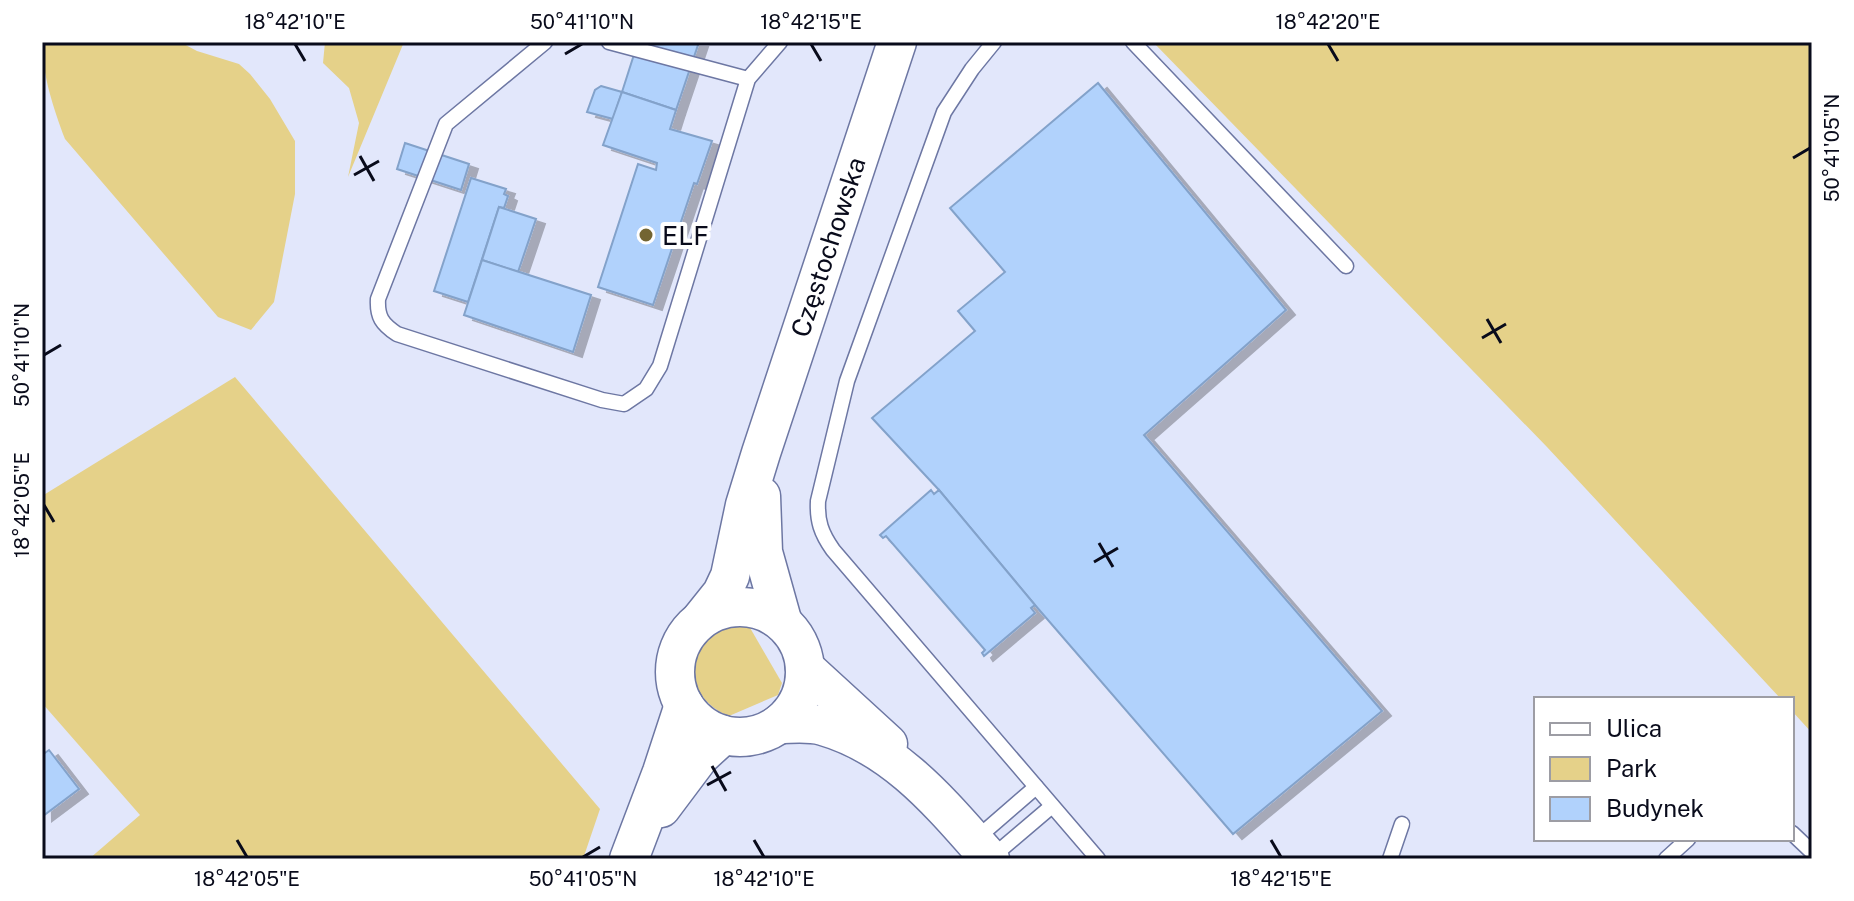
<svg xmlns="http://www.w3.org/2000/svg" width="1854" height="901" font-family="'Public Sans',sans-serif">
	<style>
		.green { fill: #e5d189 }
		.building { fill: #b1d2fc; stroke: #83a2ca; stroke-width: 2; filter: url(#shadow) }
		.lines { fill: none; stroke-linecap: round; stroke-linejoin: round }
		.lane-casing { stroke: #6d77a3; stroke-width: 17 }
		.secondary-casing { stroke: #6d77a3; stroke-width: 41 }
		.lane { stroke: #fff; stroke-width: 14 }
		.secondary { stroke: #fff; stroke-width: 38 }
		.ticks { fill: none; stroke: #090b1b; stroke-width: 3 }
		.poi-dot { fill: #736532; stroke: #fff; stroke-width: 3 }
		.labels { text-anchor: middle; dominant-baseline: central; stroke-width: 8; stroke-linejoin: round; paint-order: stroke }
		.poi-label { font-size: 26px; fill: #090b1b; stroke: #fff; text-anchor: start }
		.street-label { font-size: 26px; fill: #090b1b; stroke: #fff }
		.neatline { fill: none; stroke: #090b1b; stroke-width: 3 }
		.ticks-label { font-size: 20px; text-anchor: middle; fill: #090b1b }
	</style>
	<defs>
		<filter id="shadow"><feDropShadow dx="9" dy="5" stdDeviation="0" flood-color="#0004"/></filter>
	</defs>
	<rect width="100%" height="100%" fill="#e2e7fb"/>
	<!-- green -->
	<g class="green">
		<path d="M42,42H180L197,51L239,64L250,74L270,99L295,141V194L274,302L251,330L218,317L65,139C54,110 42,74 42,42Z"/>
		<polygon points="325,42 404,42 348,177 359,123 349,88 323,63"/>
		<polygon points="1153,42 1812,42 1812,733 1792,711 1792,699 1781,699 1547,447"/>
		<polygon points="235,377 600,809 583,859 89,859 140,815 42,703 42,496"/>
		<path d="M733,625L749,626L782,683L778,695L729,716C681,697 682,640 733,625Z"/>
	</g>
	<!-- building -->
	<g class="building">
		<polygon points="638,42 699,42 676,110 622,92"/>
		<polygon points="1098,83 1286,310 1144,435 1382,711 1233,834 1035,605 939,490 872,418 975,331 958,311 1005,272 950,208"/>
		<polygon points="601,86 622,92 613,119 587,112 595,90"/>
		<polygon points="622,92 676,110 670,129 712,141 697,184 694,183 653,305 598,287 638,164 656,170 657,163 603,145"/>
		<polygon points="405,143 469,164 461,190 397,169"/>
		<polygon points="471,178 506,189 504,194 508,196 504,208 499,207 468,302 434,291"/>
		<polygon points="499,207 536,219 518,272 482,260"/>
		<polygon points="482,260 591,295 573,352 464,315"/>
		<polygon points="931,490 934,494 939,490 1035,605 1031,608 1035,613 984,656 982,653 985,650 886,536 883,538 880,535"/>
		<polygon points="49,750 79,789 43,816 42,755"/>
	</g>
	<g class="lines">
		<!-- lane casing -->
		<g class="lane-casing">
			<g id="lane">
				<path d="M545,42L446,124L378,299C377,317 382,324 397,334L602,400L624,404L646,389L660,366L748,79L780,42"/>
				<polyline points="609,42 748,79"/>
				<path d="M994,42L972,69L944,112L847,381L818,501C817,521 821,533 833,550L1098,859"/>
				<polyline points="1133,42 1346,266"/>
				<polyline points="1792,833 1812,852"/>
				<polyline points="976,839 1036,787"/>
				<polyline points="992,857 1052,806"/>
				<polyline points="1390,859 1402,824"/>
				<polyline points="1666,859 1688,839"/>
			</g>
		</g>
		<!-- secondary casing -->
		<g class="secondary-casing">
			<g id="secondary">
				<polyline points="761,496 763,552 782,620"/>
				<circle cx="740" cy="672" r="65"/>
				<polyline points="702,618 722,593 730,576 745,505 761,453 897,42"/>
				<polyline points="805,668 888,744"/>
				<path d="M779,724C793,724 810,722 823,726C896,747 942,805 990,859"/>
				<polyline points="661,808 700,756 723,735"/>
				<polyline points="629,859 662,772 684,705"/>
			</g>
		</g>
		<!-- lane -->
		<use href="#lane" class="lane"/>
		<!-- secondary -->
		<use href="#secondary" class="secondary"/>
	</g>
	<!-- ticks -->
	<path class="ticks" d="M295,44L305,61M811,44L821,61M1328,44L1338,61M565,54L582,44M360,156L374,181M1793,158L1810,148M354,175L379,161M1487,319L1501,343M1482,338L1506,324M44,355L61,345M44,505L54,522M1099,543L1113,567M1094,562L1118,548M712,766L726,791M707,785L731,772M237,840L247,857M754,840L764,857M1271,840L1281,857M583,857L600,847"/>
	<!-- markers -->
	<circle class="poi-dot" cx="646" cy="235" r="8"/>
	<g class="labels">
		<!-- poi labels -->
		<g class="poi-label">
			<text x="662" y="235">ELF</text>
		</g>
		<!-- street labels -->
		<g class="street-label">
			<text transform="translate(828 247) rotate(-72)">Częstochowska</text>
		</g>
	</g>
	<!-- border -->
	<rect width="1854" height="901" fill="none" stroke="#ffffff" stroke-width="88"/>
	<!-- legend -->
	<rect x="1534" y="697" width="260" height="144" fill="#ffffff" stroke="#9d9da4" stroke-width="2"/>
	<rect x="1550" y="723" width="40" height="12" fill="#ffffff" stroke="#9d9da4" stroke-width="2"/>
	<text x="1606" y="737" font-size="24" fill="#090b1b">Ulica</text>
	<rect x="1550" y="757" width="40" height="24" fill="#e5d189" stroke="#9d9da4" stroke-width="2"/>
	<text x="1606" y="777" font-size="24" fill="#090b1b">Park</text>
	<rect x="1550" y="797" width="40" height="24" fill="#b1d2fc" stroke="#9d9da4" stroke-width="2"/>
	<text x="1606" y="817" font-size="24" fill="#090b1b">Budynek</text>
	<rect x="44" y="44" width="1766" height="813" class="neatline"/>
	<g class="ticks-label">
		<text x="295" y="29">18°42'10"E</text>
		<text x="582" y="29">50°41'10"N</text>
		<text x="811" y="29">18°42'15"E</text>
		<text x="1328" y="29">18°42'20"E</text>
		<text transform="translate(1832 148) rotate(-90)" y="7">50°41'05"N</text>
		<text transform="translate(22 355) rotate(-90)" y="7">50°41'10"N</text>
		<text transform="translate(22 505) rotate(-90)" y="7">18°42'05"E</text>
		<text x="247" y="886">18°42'05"E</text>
		<text x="583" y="886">50°41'05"N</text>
		<text x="764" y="886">18°42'10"E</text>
		<text x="1281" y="886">18°42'15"E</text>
	</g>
</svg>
